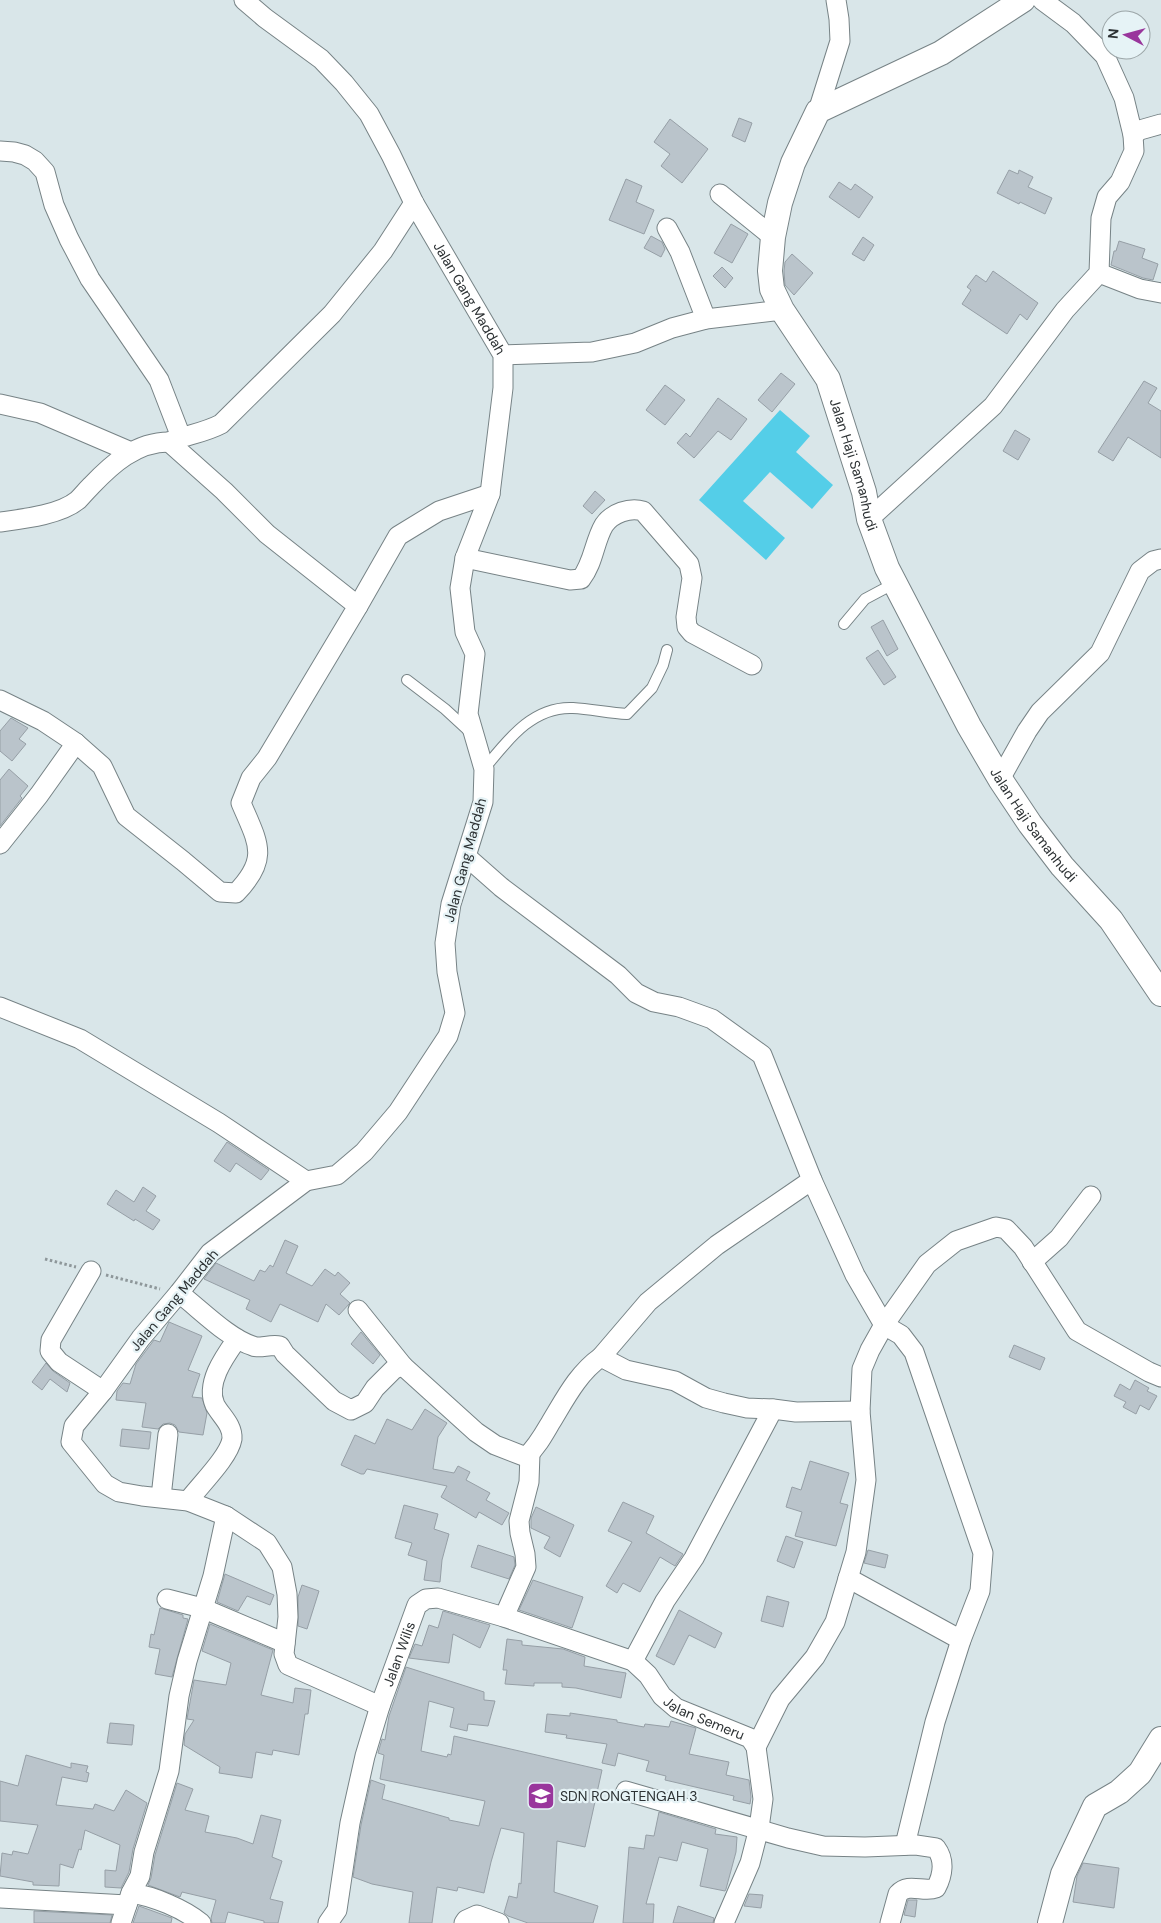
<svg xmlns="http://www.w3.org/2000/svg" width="1161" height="1923" font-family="'DM Sans',sans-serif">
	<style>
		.green { fill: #54cee8 }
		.building { fill: #bac4cb; stroke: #969fa6 }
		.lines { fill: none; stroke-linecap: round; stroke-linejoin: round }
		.service-casing { stroke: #778386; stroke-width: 12 }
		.minor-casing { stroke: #778386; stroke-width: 21 }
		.tertiary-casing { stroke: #778386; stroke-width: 26 }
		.path { stroke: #8e979a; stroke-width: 3; stroke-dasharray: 2.5 2.5; stroke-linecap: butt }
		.service { stroke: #fff; stroke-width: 10 }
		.minor { stroke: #fff; stroke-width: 19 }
		.tertiary { stroke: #fff; stroke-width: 24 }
		.labels { text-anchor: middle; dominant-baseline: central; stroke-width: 4.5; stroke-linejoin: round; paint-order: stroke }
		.street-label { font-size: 14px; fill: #2d3234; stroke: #e6f3f6 }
		.poi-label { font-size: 14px; fill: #2d3234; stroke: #e6f3f6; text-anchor: start }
	</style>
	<rect width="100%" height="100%" fill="#d9e6e9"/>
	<!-- green -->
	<polygon class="green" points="780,410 810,436 796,452 833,485 812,509 770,472 743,501 785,538 766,560 699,500"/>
	<!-- building -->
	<g class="building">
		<polygon points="739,118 752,123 745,142 732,136"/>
		<polygon points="670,119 708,149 682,183 661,166 670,154 654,142"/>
		<polygon points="1009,170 1018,174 1019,170 1033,177 1028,187 1052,198 1045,214 1020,202 1019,204 997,193"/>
		<polygon points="626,179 642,186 636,202 654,210 644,234 609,220"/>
		<polygon points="839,182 851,190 855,184 873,197 859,218 829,197"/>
		<polygon points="731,224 748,234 732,263 714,253"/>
		<polygon points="651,236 662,242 665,249 661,257 644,248"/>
		<polygon points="863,237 874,245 864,261 852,254"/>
		<polygon points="1119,241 1145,249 1142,258 1158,264 1153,280 1143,278 1111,265 1114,251 1116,251"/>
		<polygon points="792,254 813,273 794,295 785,285 784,271 785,262"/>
		<polygon points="722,267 733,278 725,288 713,276"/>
		<polygon points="993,271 1038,303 1027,320 1020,314 1007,334 962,304 971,290 967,287 976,275 986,282"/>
		<polygon points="781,373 795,384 772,412 758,400"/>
		<polygon points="1144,381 1157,388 1148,403 1161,411 1161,458 1128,437 1113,461 1098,452"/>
		<polygon points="665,385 685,400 665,425 646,410"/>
		<polygon points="718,398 747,419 731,440 718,431 694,458 677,443 686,433 690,437"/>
		<polygon points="1015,430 1030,439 1018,460 1003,451"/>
		<polygon points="595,491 605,500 592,514 583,506"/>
		<polygon points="883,620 898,649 887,656 871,627"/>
		<polygon points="878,650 896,677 884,685 866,658"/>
		<polygon points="11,718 28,728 19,739 26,744 12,761 0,751 0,731"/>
		<polygon points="9,769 28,786 20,796 22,798 0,826 0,780"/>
		<polygon points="227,1142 269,1170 261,1180 236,1163 230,1172 214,1161"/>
		<polygon points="143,1187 156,1196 146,1211 160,1220 153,1230 135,1219 134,1221 107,1204 116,1190 134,1202"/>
		<polygon points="285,1240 298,1246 286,1273 312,1286 325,1269 335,1276 338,1272 350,1283 340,1294 350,1303 339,1315 326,1304 318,1322 280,1304 271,1322 246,1309 250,1300 204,1279 216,1263 254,1281 260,1270 265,1272 270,1265 273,1267"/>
		<polygon points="169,1322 202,1336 188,1370 200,1374 192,1397 202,1398 207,1413 203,1435 179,1432 175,1425 170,1423 163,1424 158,1429 142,1427 146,1403 116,1400 117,1391 123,1383 130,1384 136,1364 154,1340 160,1342"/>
		<polygon points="361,1332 380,1355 373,1364 351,1344"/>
		<polygon points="1014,1345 1045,1358 1040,1370 1009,1357"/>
		<polygon points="46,1363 53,1371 70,1383 67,1392 50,1379 42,1390 32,1382"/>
		<polygon points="1135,1380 1149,1388 1147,1391 1157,1396 1149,1410 1140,1405 1136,1414 1123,1407 1126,1402 1114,1396 1120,1384 1130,1390"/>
		<polygon points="425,1409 447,1423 438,1437 433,1469 454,1473 458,1466 470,1472 466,1480 490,1493 486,1500 509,1513 502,1525 479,1512 476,1518 441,1497 447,1486 367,1469 364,1474 361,1474 341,1465 355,1435 375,1444 387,1419 412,1430"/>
		<polygon points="122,1429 151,1432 149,1449 120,1446"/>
		<polygon points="810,1461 849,1473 840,1503 848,1505 836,1546 795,1536 802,1512 786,1507 792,1487 801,1490"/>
		<polygon points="623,1502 654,1516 646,1533 683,1554 675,1566 660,1557 640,1592 623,1583 617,1593 606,1586 632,1542 608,1531"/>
		<polygon points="404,1505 438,1514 434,1529 449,1534 442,1560 440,1582 424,1580 427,1561 408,1555 412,1543 395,1538"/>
		<polygon points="536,1507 574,1525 560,1557 544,1548 550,1537 531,1528 531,1518"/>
		<polygon points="786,1536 803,1542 794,1568 777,1561"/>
		<polygon points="478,1545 514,1557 515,1565 509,1579 471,1567"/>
		<polygon points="868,1550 888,1555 885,1568 864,1563"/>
		<polygon points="225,1574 274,1595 270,1605 247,1596 238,1611 217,1602"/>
		<polygon points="533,1580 583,1597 572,1628 519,1610"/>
		<polygon points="302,1585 319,1591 307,1629 298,1626 298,1597"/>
		<polygon points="767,1596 789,1602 783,1627 761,1621"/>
		<polygon points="160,1608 183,1615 183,1618 188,1619 172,1677 155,1674 160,1649 149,1647 151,1634 154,1635"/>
		<polygon points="679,1610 722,1633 715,1648 689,1635 674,1665 656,1656"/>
		<polygon points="443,1611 490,1625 480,1648 453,1634 449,1663 409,1658 415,1644 422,1646 429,1625 438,1628"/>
		<polygon points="210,1624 273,1650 261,1695 293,1703 295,1688 311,1690 308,1714 305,1714 299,1755 273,1750 272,1755 256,1752 252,1778 219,1773 220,1767 184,1745 185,1734 194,1720 187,1719 194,1680 226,1685 231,1663 202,1651"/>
		<polygon points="507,1639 522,1641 522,1645 563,1649 585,1657 584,1666 626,1673 621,1698 576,1688 562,1687 562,1683 534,1683 534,1686 505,1684 507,1670 503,1670"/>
		<polygon points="406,1667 484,1692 484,1700 495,1701 488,1726 468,1724 467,1731 450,1727 454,1708 429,1701 421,1751 447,1757 448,1754 451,1755 454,1736 602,1770 585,1847 557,1841 554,1892 598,1906 593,1923 528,1923 508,1916 504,1913 509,1896 517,1898 519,1883 521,1884 524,1833 501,1828 491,1862 484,1893 458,1887 457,1891 437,1887 432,1923 409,1923 413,1892 372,1884 353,1877 361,1825 371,1780 385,1785 382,1799 449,1818 449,1820 479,1826 485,1801 380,1779 384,1755 378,1753 382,1739 385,1740 389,1716"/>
		<polygon points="570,1713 617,1720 617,1722 644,1727 645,1724 669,1727 671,1721 696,1728 689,1754 729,1762 726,1775 749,1780 751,1797 750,1804 733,1800 734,1796 665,1780 666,1776 646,1771 649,1761 618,1753 615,1766 602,1763 607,1744 566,1738 567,1735 545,1732 547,1714 570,1716"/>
		<polygon points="110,1723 134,1725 132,1745 107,1743"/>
		<polygon points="26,1755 71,1768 71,1763 88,1766 86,1772 89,1773 87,1782 62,1777 56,1805 93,1809 95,1804 114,1811 126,1790 147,1803 133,1849 129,1872 121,1888 105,1887 105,1870 116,1871 120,1845 85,1830 81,1850 79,1849 73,1868 60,1864 59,1886 33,1885 33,1882 0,1876 2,1853 12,1855 13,1851 28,1854 38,1825 0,1821 0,1781 18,1786"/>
		<polygon points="177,1783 193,1789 185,1810 209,1816 205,1832 237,1838 253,1844 261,1815 281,1820 272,1857 282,1861 270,1899 283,1902 278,1923 264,1923 264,1921 228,1912 225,1923 212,1923 211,1918 216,1900 182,1892 180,1897 148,1885 151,1878 155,1855"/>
		<polygon points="659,1812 716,1829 715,1834 737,1837 736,1852 726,1889 725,1891 700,1886 708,1849 682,1842 677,1861 659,1857 646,1904 654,1904 653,1923 623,1923 629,1847 644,1849 646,1835 654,1836"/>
		<polygon points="1083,1863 1119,1868 1114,1908 1073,1902 1077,1876"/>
		<polygon points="749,1894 763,1895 761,1908 744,1906"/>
		<polygon points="908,1900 917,1900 915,1917 904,1915"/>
		<polygon points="139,1906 172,1918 171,1923 133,1923"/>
		<polygon points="678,1906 714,1918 713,1923 673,1923"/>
		<polygon points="34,1911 112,1915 110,1923 34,1923"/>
	</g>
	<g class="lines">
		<!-- service casing -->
		<g class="service-casing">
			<g id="service">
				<polyline points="844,624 865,599 895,583"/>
				<polyline points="407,680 445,709 470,732"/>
				<path d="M484,769C507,741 532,706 573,708C591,709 609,713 627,714L652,688L663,665L667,650"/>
			</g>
		</g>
		<!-- minor casing -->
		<g class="minor-casing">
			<g id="minor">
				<path id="s1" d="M244,0L265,18L321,59L344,83L369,114L391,155L414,203L503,355V388L490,494L465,558L460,588L465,632L475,654L468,714L484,769L483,802L451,904L445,943L447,972L455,1013L448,1036L398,1112L364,1152L337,1175L306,1181L210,1253L179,1293L141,1338L103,1391L74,1426L71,1442L105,1484L119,1492L142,1496L188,1501L226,1516L267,1543L282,1567L287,1594L288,1617L284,1654L288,1665L380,1706"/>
				<polyline points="818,111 840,41 839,19 836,0"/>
				<polyline points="1133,135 1140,130 1161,124"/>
				<polyline points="0,151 14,152 25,155 35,161 45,172 54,205 69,239 90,279 159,380 181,437"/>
				<polyline points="720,194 773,237"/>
				<polyline points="667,228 680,252 706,319"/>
				<polyline points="1099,273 1140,289 1161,293"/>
				<polyline points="503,355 592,352 635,343 672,328 706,319 782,310"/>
				<polyline points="0,404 40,413 131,452"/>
				<polyline points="869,519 993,406 1065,310 1099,273 1101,218 1107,197 1120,182 1134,151 1133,135 1124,98 1105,56 1073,23 1042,0"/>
				<path d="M0,522C22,519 60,515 78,500C82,496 86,491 91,486C112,464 136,442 169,442"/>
				<path d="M465,558L570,580L581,579C594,562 594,542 604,525C612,513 630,507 643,511L689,564L692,578L686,617L687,627L692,633L752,665"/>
				<polyline points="358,606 398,536 439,511 490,494"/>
				<path d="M0,700L43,721L76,743L102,766L126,816L183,861L220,892L236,893C270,858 258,843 241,803L251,778L267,758L358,606L267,534L224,491L169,442C186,435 204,433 221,424L332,314L383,251L414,203"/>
				<polyline points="1000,779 1027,731 1040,712 1100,653 1140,571 1153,561 1161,559"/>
				<polyline points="0,844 39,795 76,743"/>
				<polyline points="467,857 501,887 618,975 636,993 654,1002 679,1007 712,1019 762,1055 812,1180 855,1275 884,1325 901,1335 914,1352 983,1553 980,1591 961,1640 935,1722 905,1845"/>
				<polyline points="0,1007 80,1039 219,1123 306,1181"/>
				<polyline points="1032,1262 1059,1238 1091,1196"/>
				<polyline points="91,1271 51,1340 50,1351 59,1362 103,1391"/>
				<path d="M179,1293C200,1309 229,1339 253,1346C259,1349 270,1344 280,1346L285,1354L334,1401L351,1410L365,1403L375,1388L394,1369L403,1366L476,1432L495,1445L526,1457C537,1447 544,1434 551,1422C565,1399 578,1373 601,1357L626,1370L675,1381L706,1398L724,1403L747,1408L773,1409"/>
				<polyline points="358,1310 403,1366"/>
				<polyline points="601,1357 648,1302 717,1245 812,1180"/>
				<polyline points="161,1497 168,1434"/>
				<path d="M188,1501C200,1485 229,1457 232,1439C233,1425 221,1416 215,1405C205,1383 225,1356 237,1339"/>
				<polyline points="848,1578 961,1640"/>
				<polyline points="167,1599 202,1608 285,1643"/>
				<polyline points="504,1617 526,1567 525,1554 520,1533 519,1521 529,1482 530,1453"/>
				<polyline points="633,1661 665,1601 694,1558 773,1409 796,1412 860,1411"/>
				<polyline points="756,1747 780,1699 815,1657 835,1622 856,1552 866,1480 860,1411 862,1369 870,1350 884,1325 927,1264 956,1241 996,1227 1006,1229 1023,1247 1077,1331 1149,1372 1161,1377"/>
				<path d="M626,1791L788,1838L823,1846L865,1847L916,1845L936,1848C945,1860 943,1875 936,1888C923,1893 909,1882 898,1894L890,1923"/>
				<path d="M131,1893C153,1896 184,1909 201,1923"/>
				<polyline points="0,1898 127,1905"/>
				<polyline points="121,1923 131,1893 140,1876 144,1852 169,1771 179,1696 187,1661 213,1576 226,1516"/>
				<path id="s2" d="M328,1923L337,1910L350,1823L365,1756L380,1706L417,1605L426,1599L438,1598L452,1602L504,1617L633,1661L648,1675L662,1696L676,1708L750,1738L756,1747L763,1799L759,1828L750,1863L724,1923"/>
				<polyline points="464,1923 466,1920 477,1915 499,1923"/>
			</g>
		</g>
		<!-- tertiary casing -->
		<g class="tertiary-casing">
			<g id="tertiary">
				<path id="s3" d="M1023,0L941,53L818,111L793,163L780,203L773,237L770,271L772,289L782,310L828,379L864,492L869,519L887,568L969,726L1000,779L1030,824L1062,866L1111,920L1161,994"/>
				<polyline points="1050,1923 1063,1874 1095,1806 1119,1792 1140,1773 1161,1739"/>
			</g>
		</g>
		<!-- path -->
		<g class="path">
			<polyline points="45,1259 76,1267"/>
			<polyline points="106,1275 160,1289"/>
		</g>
		<!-- service -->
		<use href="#service" class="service"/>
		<!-- minor -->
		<use href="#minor" class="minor"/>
		<!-- tertiary -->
		<use href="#tertiary" class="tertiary"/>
	</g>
	<!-- icons -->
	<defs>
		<g id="school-square" transform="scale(1.4375)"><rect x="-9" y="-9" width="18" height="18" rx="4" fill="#99369c" stroke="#e6f3f6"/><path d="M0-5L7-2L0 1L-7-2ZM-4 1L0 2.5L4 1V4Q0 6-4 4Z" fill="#fff"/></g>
	</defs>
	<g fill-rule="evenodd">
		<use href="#school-square" x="541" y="1796"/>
	</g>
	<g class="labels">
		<!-- street labels -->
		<g class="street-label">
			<text stroke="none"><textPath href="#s1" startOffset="380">Jalan Gang Maddah</textPath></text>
			<text stroke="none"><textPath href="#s3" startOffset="616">Jalan Haji Samanhudi</textPath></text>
			<text stroke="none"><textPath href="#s3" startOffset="1021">Jalan Haji Samanhudi</textPath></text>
			<text transform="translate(465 860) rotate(-75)">Jalan Gang Maddah</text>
			<text transform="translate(174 1300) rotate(-50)">Jalan Gang Maddah</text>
			<text stroke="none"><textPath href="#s2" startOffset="280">Jalan Wilis</textPath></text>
			<text stroke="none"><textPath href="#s2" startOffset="654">Jalan Semeru</textPath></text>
		</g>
		<!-- poi labels -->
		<g class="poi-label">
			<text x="560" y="1796">SDN RONGTENGAH 3</text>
		</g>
	</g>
	<!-- north arrow -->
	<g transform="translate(1126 35) rotate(276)"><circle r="24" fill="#e6f3f6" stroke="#9ca6a8"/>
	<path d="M0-4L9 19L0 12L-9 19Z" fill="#99369c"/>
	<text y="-8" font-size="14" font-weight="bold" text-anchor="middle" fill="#2d3234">N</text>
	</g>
</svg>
